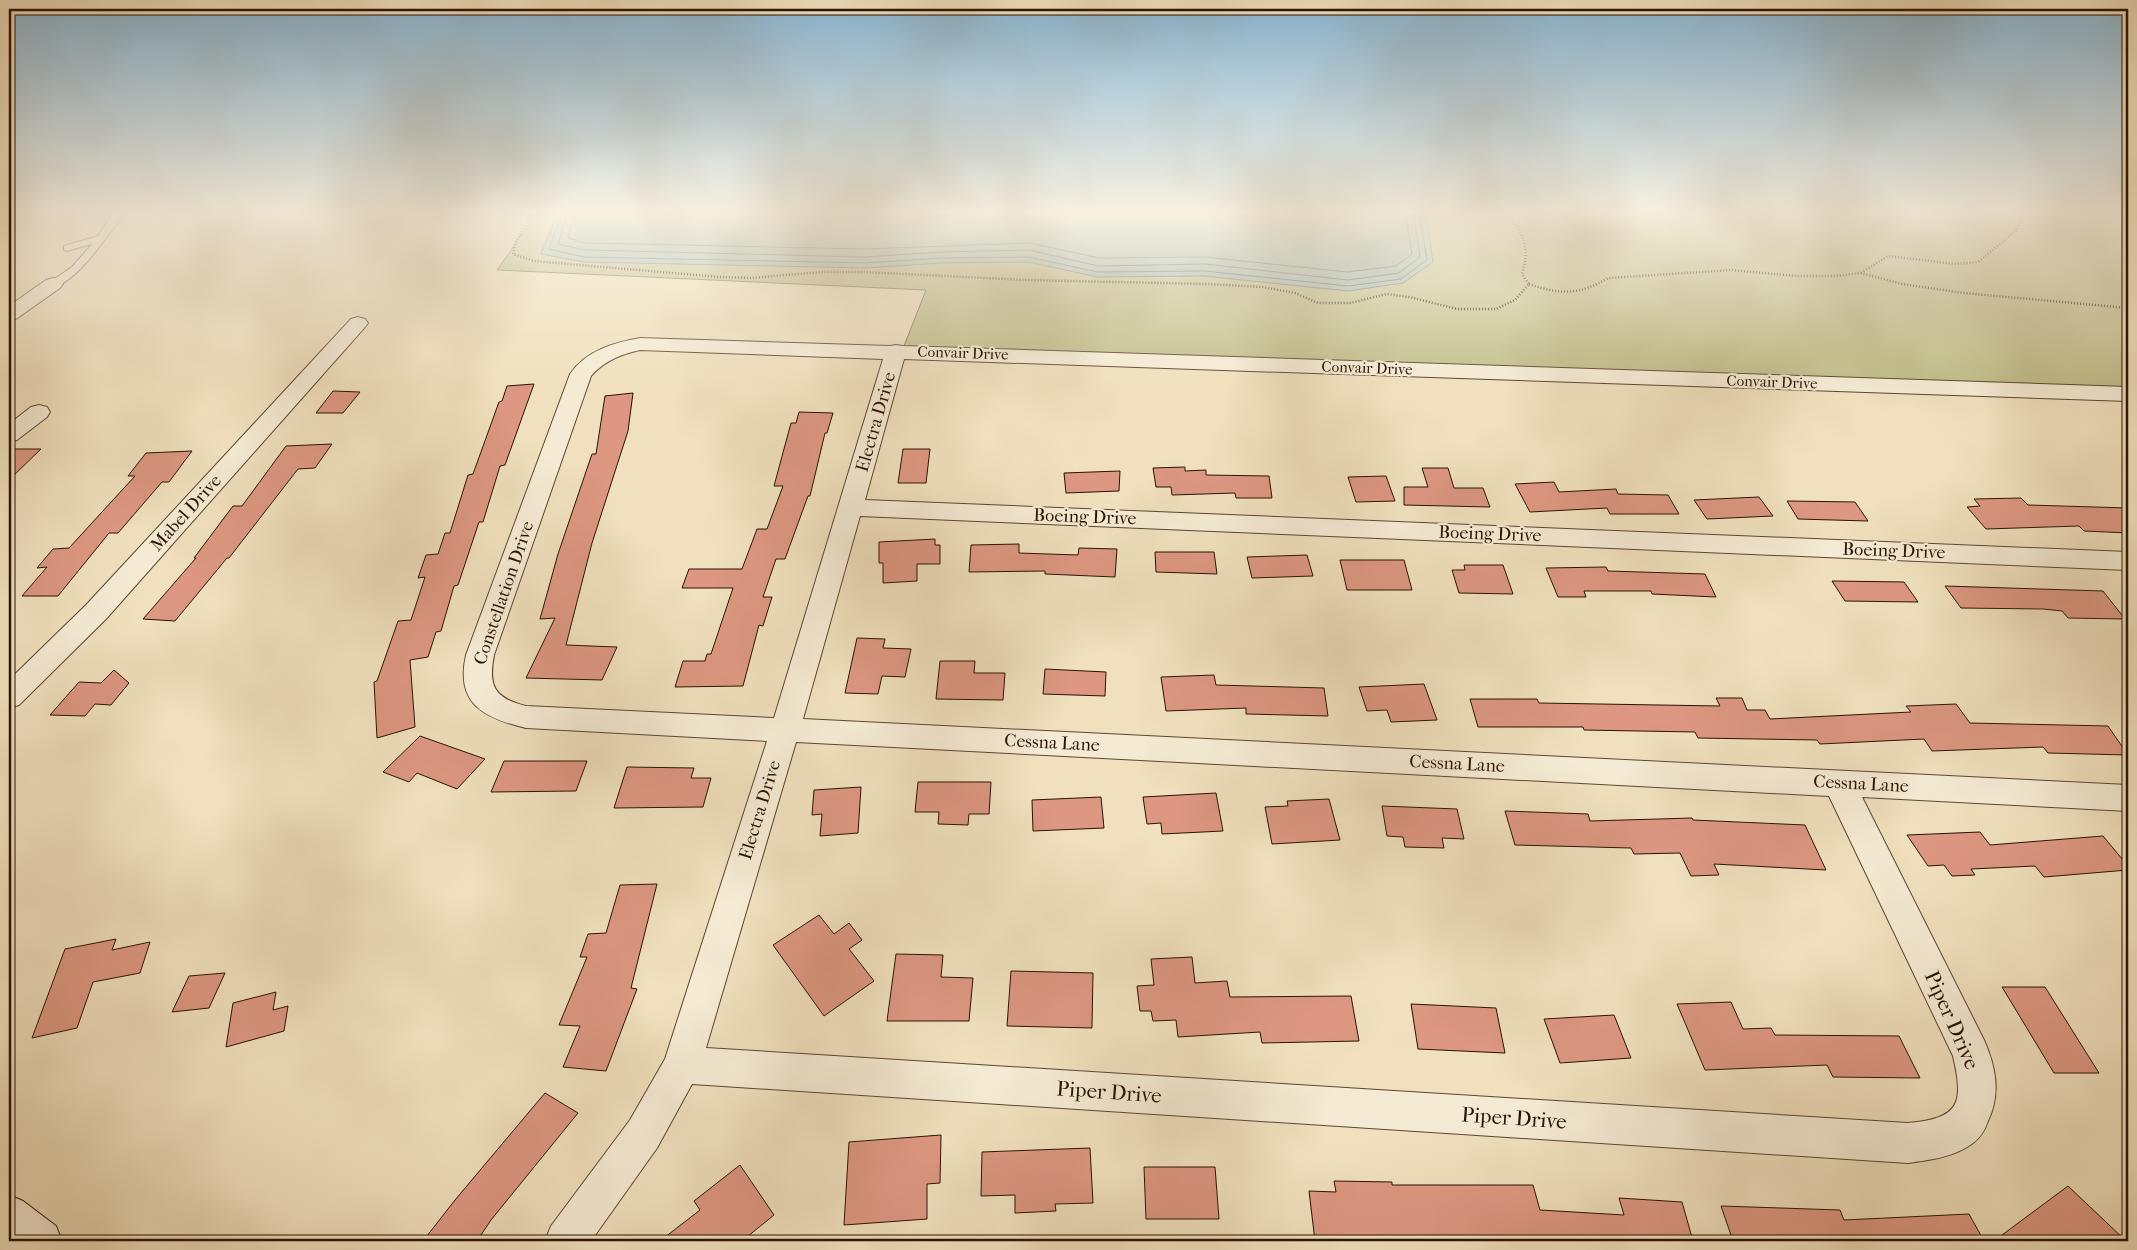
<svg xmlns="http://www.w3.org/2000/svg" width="2137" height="1250" font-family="'IM FELL French Canon',serif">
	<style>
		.green { fill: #c2c08c; stroke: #766a46 }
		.water { fill: #9dbbb9; stroke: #6f786f }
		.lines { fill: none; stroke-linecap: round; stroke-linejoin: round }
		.shore { stroke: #63675d; stroke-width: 1 }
		.building { fill: #dd9782; stroke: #291301 }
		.lane-casing { stroke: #5b4630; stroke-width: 2 }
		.street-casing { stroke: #5b4630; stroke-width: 2 }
		.secondary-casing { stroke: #291301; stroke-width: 2 }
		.path { stroke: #291301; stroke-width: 2.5; stroke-dasharray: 1 2; stroke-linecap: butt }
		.lane { fill: #f5ebd4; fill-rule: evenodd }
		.street { fill: #f5ebd4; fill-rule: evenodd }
		.secondary { fill: #f5ebd4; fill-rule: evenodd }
		.labels { text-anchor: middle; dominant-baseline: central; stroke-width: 4.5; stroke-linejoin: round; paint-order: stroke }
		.far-street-label { font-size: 15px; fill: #291301; stroke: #f5ebd4 }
		.street-label { font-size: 18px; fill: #291301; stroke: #f5ebd4 }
		.near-street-label { font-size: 21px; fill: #291301; stroke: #f5ebd4 }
	</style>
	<rect width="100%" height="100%" fill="#f0e0bd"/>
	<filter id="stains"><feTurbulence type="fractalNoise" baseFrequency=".004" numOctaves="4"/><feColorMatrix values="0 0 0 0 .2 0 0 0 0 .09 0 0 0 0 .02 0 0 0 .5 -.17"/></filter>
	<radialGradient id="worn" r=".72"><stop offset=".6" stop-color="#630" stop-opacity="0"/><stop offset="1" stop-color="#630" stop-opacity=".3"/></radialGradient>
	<!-- green -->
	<polygon class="green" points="539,210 2128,210 2128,389 904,346 926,290 497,270"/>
	<!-- water -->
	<polygon class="water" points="559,210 1422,210 1428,228 1433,262 1403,283 1348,291 1204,276 1097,277 1029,262 942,263 865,268 584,262 541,254"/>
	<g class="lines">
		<!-- shore -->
		<g class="shore">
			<polyline points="563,210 549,249 584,257 865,263 942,258 1029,257 1097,272 1204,271 1348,286 1401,279 1427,260 1419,210"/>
			<polyline points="569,210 558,244 585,250 865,257 942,252 1029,250 1098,266 1205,264 1348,280 1399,273 1420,257 1413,210"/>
			<polyline points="577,210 568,238 585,243 865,249 1030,243 1099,258 1205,257 1347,272 1396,266 1412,254 1405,210"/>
		</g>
	</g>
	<!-- building -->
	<g class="building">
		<polygon points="534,384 505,465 500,466 483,522 479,522 458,585 454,586 441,631 436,632 428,657 410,660 415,727 377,738 374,682 377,681 398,621 411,620 425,577 418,578 426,555 438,554 445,533 450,533 468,475 473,474 499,402 502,401 507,386"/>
		<polygon points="333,391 360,392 343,413 316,413"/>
		<polygon points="633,393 628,431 592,543 566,645 617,647 602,680 526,678 555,618 540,619 558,554 592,454 596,454 605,396"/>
		<polygon points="799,412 833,413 827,433 825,433 810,496 808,496 785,559 776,559 763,597 772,597 763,626 759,625 743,686 675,687 683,661 705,661 707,654 711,654 733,588 682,588 689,569 742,569 757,529 767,529 783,486 774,486 791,423 796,423"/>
		<polygon points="332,444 315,468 298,469 229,558 227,558 175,621 143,619 196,558 194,558 233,506 242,506 286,446"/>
		<polygon points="9,449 41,449 9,480"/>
		<polygon points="903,449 930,449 926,483 898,483"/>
		<polygon points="192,451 169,482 162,482 118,533 109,533 58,596 22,596 47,567 37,568 53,549 69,548 135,476 128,476 146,453"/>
		<polygon points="1185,467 1185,471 1206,470 1206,475 1269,476 1272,498 1236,498 1235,493 1172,495 1171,487 1156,487 1153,468"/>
		<polygon points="1422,468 1448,468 1454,488 1483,488 1490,507 1404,505 1404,487 1428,487"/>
		<polygon points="1120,471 1119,491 1066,493 1064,473"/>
		<polygon points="1386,476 1395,501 1356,502 1348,477"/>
		<polygon points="1554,482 1559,492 1616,489 1618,494 1668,495 1679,514 1610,514 1607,508 1530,512 1515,484"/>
		<polygon points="1759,497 1773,516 1707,519 1694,500"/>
		<polygon points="2021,498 2028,505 2128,508 2128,533 2084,531 2079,526 1986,529 1967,507 1980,506 1974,499"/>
		<polygon points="1787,501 1855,502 1868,521 1798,519"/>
		<polygon points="935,539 935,545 940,545 940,564 917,564 917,581 883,583 883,563 879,563 879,542"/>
		<polygon points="1019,544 1019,553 1078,555 1079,548 1117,549 1115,577 1045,574 1045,571 969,572 971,545"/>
		<polygon points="1155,552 1214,552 1217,574 1156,572"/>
		<polygon points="1307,555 1313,576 1252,578 1247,557"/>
		<polygon points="1340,560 1404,560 1412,590 1347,590"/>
		<polygon points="1464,565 1503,565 1513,594 1459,593 1452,570 1465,570"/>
		<polygon points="1606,567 1608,571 1705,574 1716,597 1652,594 1651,591 1584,591 1586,597 1558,597 1546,568"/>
		<polygon points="1832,581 1904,582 1918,602 1845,601"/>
		<polygon points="1945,586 2103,591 2125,619 2068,618 2062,611 2043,609 1961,608"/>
		<polygon points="857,638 885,639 883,648 911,649 905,677 882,676 878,694 845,693"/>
		<polygon points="940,661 975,661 974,673 1005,673 1003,700 936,699"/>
		<polygon points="1045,669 1106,672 1105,696 1043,694"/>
		<polygon points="114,670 129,683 111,705 95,704 85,716 50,715 79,682 101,683"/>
		<polygon points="1214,675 1216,685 1324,688 1328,716 1246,714 1246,708 1166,711 1161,677"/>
		<polygon points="1424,684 1437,720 1391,722 1387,710 1367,711 1359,687"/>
		<polygon points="1716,698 1742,698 1747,710 1765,710 1770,719 1911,712 1906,706 1956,704 1970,723 2108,726 2128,755 2048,753 2043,747 1932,751 1924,739 1820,744 1817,740 1698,738 1695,732 1584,730 1583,727 1478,727 1470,699 1537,699 1539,703 1720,706"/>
		<polygon points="420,736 485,759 457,789 417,773 409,782 383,772"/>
		<polygon points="504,761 587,761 576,791 491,792"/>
		<polygon points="627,767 694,768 691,778 711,778 703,807 614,808"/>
		<polygon points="918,782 991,782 989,814 969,814 968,825 938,824 939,812 915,812"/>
		<polygon points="861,787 858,833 820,836 822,814 812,815 814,790"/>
		<polygon points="1216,793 1223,831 1162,834 1161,823 1147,824 1143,797"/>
		<polygon points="1101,797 1104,828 1033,831 1032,800"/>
		<polygon points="1329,799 1340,840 1272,844 1265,807 1288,806 1287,801"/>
		<polygon points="1382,806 1457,809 1464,839 1442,838 1444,848 1405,847 1403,837 1387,836"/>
		<polygon points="1505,811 1588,814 1590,821 1692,818 1693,820 1805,825 1826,870 1714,864 1719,875 1691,876 1680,853 1634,854 1631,848 1515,845"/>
		<polygon points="1980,832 1990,845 2103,836 2128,866 2128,870 2044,877 2035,866 1971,869 1975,875 1952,876 1944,865 1928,866 1907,835"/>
		<polygon points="657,884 631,988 637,989 606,1071 563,1067 580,1026 559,1025 587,957 580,957 588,934 606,933 620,885"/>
		<polygon points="819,915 834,934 849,923 862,940 849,949 874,981 824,1016 773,945"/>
		<polygon points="116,939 112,950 150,942 140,973 93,982 77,1028 32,1038 65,949"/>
		<polygon points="896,954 943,955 941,977 973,978 969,1021 887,1021"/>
		<polygon points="1192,957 1195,983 1227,981 1230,997 1351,996 1359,1041 1262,1043 1260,1032 1178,1037 1176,1020 1153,1021 1151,1011 1140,1011 1137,986 1154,985 1151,959"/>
		<polygon points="1011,971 1093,973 1092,1028 1007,1026"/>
		<polygon points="225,973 209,1008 172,1012 189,976"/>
		<polygon points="2002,987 2045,987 2099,1073 2054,1073"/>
		<polygon points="276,992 273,1010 288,1006 284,1031 226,1047 233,1003"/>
		<polygon points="1731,1002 1743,1029 1771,1028 1775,1035 1899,1036 1920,1078 1833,1077 1827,1065 1705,1070 1677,1004"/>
		<polygon points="1411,1004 1496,1008 1505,1053 1418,1049"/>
		<polygon points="1614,1015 1631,1058 1560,1063 1544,1019"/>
		<polygon points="545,1093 578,1113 491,1220 477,1241 423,1241 455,1200"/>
		<polygon points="941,1135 940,1183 927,1184 927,1219 844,1225 849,1142"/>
		<polygon points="1090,1148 1093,1203 1055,1204 1056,1211 1015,1213 1015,1195 981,1196 982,1152"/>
		<polygon points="740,1165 774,1215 742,1241 660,1241 700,1210 694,1201"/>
		<polygon points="1144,1167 1215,1167 1219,1219 1146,1219"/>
		<polygon points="1334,1181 1392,1182 1392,1185 1533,1185 1540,1210 1624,1215 1619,1198 1682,1202 1693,1241 1315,1241 1309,1191 1336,1192"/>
		<polygon points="2068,1186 2126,1241 1994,1241"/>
		<polygon points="1721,1206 1840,1210 1844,1220 1969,1214 1984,1241 1733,1241"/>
	</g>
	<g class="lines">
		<!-- lane casing -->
		<g class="lane-casing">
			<path id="lane" d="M116,210H126C114,227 72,291 50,286V282L72,267L92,244L67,251L64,250V246L98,236Z"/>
		</g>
		<!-- street casing -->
		<g class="street-casing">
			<g id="street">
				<polygon points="9,210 42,210 39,214 9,218"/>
				<polygon points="53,278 60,280 63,284 60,288 16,319 9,321 9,306 46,280"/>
				<polygon points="358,317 365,319 368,323 365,327 106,619 19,705 9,708 9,680 86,605 351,319"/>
				<path d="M640,338L890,346L896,345L903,346L2128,387V401L904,359L865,500L2128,552V570L860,516L803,719L2128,785V811L1862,797L1984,1040C1996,1067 2001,1094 1988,1121C1985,1130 1981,1137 1973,1143C1955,1157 1930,1160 1908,1163L692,1084L657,1148L591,1241H545L551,1226L630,1120L665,1059L767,741L526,728C484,718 455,704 466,655L570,374C587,350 613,343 640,338ZM640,350L883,359L774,718L526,706C494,698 488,686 494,655L591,376C604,361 621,354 640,350ZM796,742L1829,796L1953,1056C1964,1104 1960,1118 1908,1123L706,1048Z"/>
				<polygon points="39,405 47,407 50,412 47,417 17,440 9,442 9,424 31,407"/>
			</g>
		</g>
		<!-- secondary casing -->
		<g class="secondary-casing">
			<polygon id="secondary" points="9,1195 23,1201 56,1226 62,1241 9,1241"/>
		</g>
		<!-- path -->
		<g class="path">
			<path d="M254,210C269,222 294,213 311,210"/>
			<path d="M534,210L515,243L513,254L534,261L719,277L752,278L821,272H864L1026,280L1208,284L1263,287L1295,293L1318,303H1350L1387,294L1409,297L1457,309H1496L1515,300L1529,284L1522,274C1531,248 1522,228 1503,210"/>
			<polyline points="1861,273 1888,256 1956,264 1978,262 2017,230 2021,218 2015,210"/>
			<path d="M1529,284C1560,295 1580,295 1608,278L1731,270L1797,276H1836L1861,273L1902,284L1964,293L2128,308"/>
		</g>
		<!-- lane -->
		<use href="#lane" class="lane"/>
		<!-- street -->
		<use href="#street" class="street"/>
		<!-- secondary -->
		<use href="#secondary" class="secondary"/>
	</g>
	<!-- sky -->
	<linearGradient id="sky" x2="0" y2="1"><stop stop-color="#8ab7d5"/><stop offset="0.55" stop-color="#f8f1e1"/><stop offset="1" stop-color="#f8f1e1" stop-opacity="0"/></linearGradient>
	<rect width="2137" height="385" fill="url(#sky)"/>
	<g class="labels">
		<!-- far-street labels -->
		<g class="far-street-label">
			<text transform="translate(963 353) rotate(2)">Convair Drive</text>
			<text transform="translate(1367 368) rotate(2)">Convair Drive</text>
			<text transform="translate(1772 382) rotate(2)">Convair Drive</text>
		</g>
		<!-- street labels -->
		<g class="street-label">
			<text transform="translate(876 422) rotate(-74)">Electra Drive</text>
			<text transform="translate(186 513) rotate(-48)">Mabel Drive</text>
			<text transform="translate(1085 517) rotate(2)">Boeing Drive</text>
			<text transform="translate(1490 534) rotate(2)">Boeing Drive</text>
			<text transform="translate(1894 551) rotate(2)">Boeing Drive</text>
			<text transform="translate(504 593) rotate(-71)">Constellation Drive</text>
			<text transform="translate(1052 743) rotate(3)">Cessna Lane</text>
			<text transform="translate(1457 764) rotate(3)">Cessna Lane</text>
			<text transform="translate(1861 784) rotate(3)">Cessna Lane</text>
			<text transform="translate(760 810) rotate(-73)">Electra Drive</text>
		</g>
		<!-- near-street labels -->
		<g class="near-street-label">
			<text transform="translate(1952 1020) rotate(66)">Piper Drive</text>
			<text transform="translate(1109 1092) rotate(4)">Piper Drive</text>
			<text transform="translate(1514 1118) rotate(4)">Piper Drive</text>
		</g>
	</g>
	<!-- margin -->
	<rect width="2137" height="1250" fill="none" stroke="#f0e0bd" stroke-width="30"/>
	<rect x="10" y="10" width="2117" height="1230" fill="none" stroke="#291301" stroke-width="2.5"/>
	<rect x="15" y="15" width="2107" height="1220" fill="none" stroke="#291301"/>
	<rect width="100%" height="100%" filter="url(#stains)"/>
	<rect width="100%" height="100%" fill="url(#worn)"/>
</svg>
